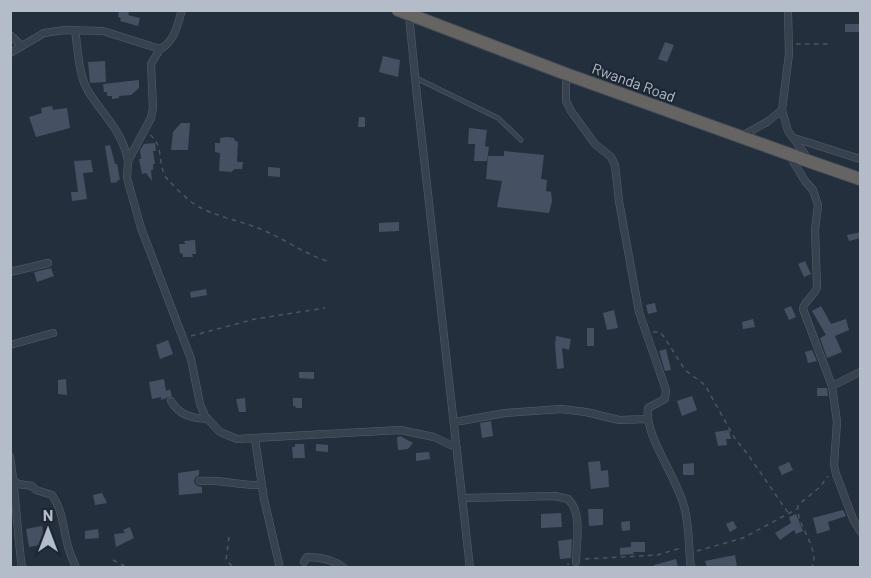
<svg xmlns="http://www.w3.org/2000/svg" width="871" height="578" font-family="Barlow,sans-serif">
	<style>
		.building { fill: #455162 }
		.lines { fill: none; stroke-linecap: round; stroke-linejoin: round }
		.service-casing { stroke: #565f6c; stroke-width: 5 }
		.minor-casing { stroke: #565f6c; stroke-width: 8 }
		.trunk-casing { stroke: #434c59; stroke-width: 14 }
		.path { stroke: #44595c; stroke-width: 1.5; stroke-dasharray: 4.5 4.5; stroke-linecap: butt }
		.service { stroke: #38414e; stroke-width: 4 }
		.minor { stroke: #38414e; stroke-width: 7 }
		.trunk { stroke: #656462; stroke-width: 12 }
		.labels { text-anchor: middle; dominant-baseline: central; stroke-width: 4.5; stroke-linejoin: round; paint-order: stroke }
		.street-label { font-size: 15px; fill: #b4bcc9; stroke: #1d2633 }
	</style>
	<rect width="100%" height="100%" fill="#242f3e"/>
	<!-- building -->
	<g class="building">
		<polygon points="119,10 130,10 128,15 140,18 138,26 120,21 121,18 118,17"/>
		<rect x="845" y="24" width="16" height="8"/>
		<polygon points="665,42 674,45 667,62 658,59"/>
		<polygon points="383,56 400,60 398,77 379,72"/>
		<polygon points="105,61 106,82 90,83 88,62"/>
		<polygon points="139,80 139,88 131,95 119,96 119,98 112,99 112,96 107,96 107,92 104,92 103,84"/>
		<polygon points="52,106 53,110 67,108 70,128 36,137 29,117 42,113 41,108"/>
		<polygon points="359,117 365,117 365,127 358,127"/>
		<polygon points="181,123 190,123 188,150 171,150 173,132"/>
		<polygon points="469,128 487,130 485,146 489,147 487,161 474,161 475,144 468,144"/>
		<polygon points="227,137 234,138 235,141 238,142 237,162 243,162 242,169 235,169 231,172 219,171 220,153 215,152 215,143 220,143 220,138"/>
		<polygon points="155,143 156,151 153,151 155,164 153,164 153,170 151,170 152,181 146,173 142,174 139,159 141,159 140,150 144,144"/>
		<polygon points="110,145 115,164 117,164 120,180 117,180 118,182 111,183 105,146"/>
		<polygon points="504,151 544,155 541,179 547,180 546,191 551,192 552,201 549,213 497,207 502,181 486,179 488,156 504,156"/>
		<polygon points="91,160 93,172 83,173 87,199 72,201 71,192 78,192 74,161"/>
		<polygon points="268,167 280,168 280,177 268,176"/>
		<polygon points="399,222 399,231 379,232 379,223"/>
		<polygon points="861,232 861,238 849,241 847,235"/>
		<polygon points="195,240 196,254 192,254 193,257 183,257 183,254 180,253 179,244 185,244 184,241"/>
		<polygon points="805,261 811,274 804,277 798,264"/>
		<polygon points="51,268 54,276 37,282 34,272"/>
		<polygon points="206,289 207,295 191,298 190,292"/>
		<polygon points="655,303 657,312 648,314 646,305"/>
		<polygon points="791,306 796,317 789,320 784,309"/>
		<polygon points="821,306 831,324 846,319 849,330 835,336 842,352 827,358 820,338 826,335 812,311"/>
		<polygon points="614,310 618,328 607,330 603,313"/>
		<polygon points="753,319 755,327 743,329 742,322"/>
		<rect x="587" y="328" width="7" height="18"/>
		<polygon points="556,336 571,339 569,350 562,348 564,368 557,369 555,344"/>
		<polygon points="168,340 173,354 160,359 156,345"/>
		<polygon points="666,349 671,370 665,371 659,351"/>
		<polygon points="812,350 817,361 808,363 805,352"/>
		<polygon points="299,372 314,372 314,379 299,378"/>
		<polygon points="66,379 67,395 58,394 58,380"/>
		<polygon points="164,379 166,391 170,389 172,396 161,400 161,397 152,399 149,382"/>
		<polygon points="817,388 827,388 828,396 817,396"/>
		<polygon points="692,396 697,410 682,416 677,401"/>
		<polygon points="245,398 246,412 239,412 236,399"/>
		<polygon points="293,398 302,398 302,408 296,408 295,406 293,406"/>
		<polygon points="491,421 493,436 482,438 480,423"/>
		<polygon points="729,430 731,439 726,439 727,445 718,446 715,432"/>
		<polygon points="400,436 413,443 408,449 398,450 397,438"/>
		<polygon points="295,444 304,444 305,458 293,458 292,447 295,447"/>
		<polygon points="316,444 328,445 328,452 316,451"/>
		<polygon points="429,452 430,459 416,461 416,453"/>
		<polygon points="600,461 601,471 608,470 609,487 591,489 588,462"/>
		<polygon points="789,462 793,470 782,475 778,467"/>
		<polygon points="694,463 694,475 683,475 683,464"/>
		<polygon points="199,470 199,475 195,478 194,482 197,486 202,487 202,493 179,495 178,473"/>
		<polygon points="102,493 107,503 95,505 93,495"/>
		<polygon points="588,509 603,509 603,525 589,526"/>
		<polygon points="843,510 846,516 828,522 830,530 817,534 813,518"/>
		<polygon points="561,513 562,527 541,528 541,514"/>
		<polygon points="796,514 803,531 796,534 794,530 780,540 775,533 791,523 789,517"/>
		<polygon points="630,521 630,530 622,531 621,522"/>
		<polygon points="733,521 737,528 730,532 726,524"/>
		<polygon points="42,526 45,544 29,547 26,529"/>
		<polygon points="130,527 134,538 116,547 114,534 125,533 123,530"/>
		<polygon points="98,529 99,538 85,539 85,531"/>
		<polygon points="572,539 571,558 560,559 558,541"/>
		<polygon points="631,542 645,542 645,552 633,552 634,554 620,555 620,548 631,547"/>
		<polygon points="735,555 737,567 707,567 705,561"/>
		<polygon points="676,559 678,567 654,567 654,565"/>
	</g>
	<g class="lines">
		<!-- service casing -->
		<g class="service-casing">
			<polyline id="service" points="416,78 498,118 521,140"/>
		</g>
		<!-- minor casing -->
		<g class="minor-casing">
			<g id="minor">
				<polyline points="409,15 417,96 470,568"/>
				<path d="M75,30C78,48 78,72 87,89C102,115 122,129 128,161"/>
				<polyline points="10,35 22,46"/>
				<polyline points="160,49 151,64 153,108 151,118 128,161 127,178 141,228 191,359 200,404 205,416 220,432 237,439 400,430 434,437 457,448"/>
				<path d="M10,53L44,33L65,30L103,31L160,49C175,41 177,26 182,10"/>
				<path d="M566,74V101L571,111L595,144L611,157L615,165L619,201L639,312L666,390L665,399L648,408C644,434 675,475 683,503C690,523 688,546 691,568"/>
				<polyline points="782,110 788,131 809,160"/>
				<polyline points="740,137 767,122 782,110 789,54 788,10"/>
				<polyline points="794,138 860,159"/>
				<path d="M790,156L805,181L813,190L818,205L815,230L817,287C815,296 804,300 803,309L832,386L837,422L834,465L836,474L853,519L860,531"/>
				<polyline points="10,272 48,263"/>
				<polyline points="10,345 53,333"/>
				<polyline points="832,386 860,372"/>
				<path d="M171,401C179,415 191,418 207,419"/>
				<polyline points="455,422 505,413 561,409 586,412 619,420 648,419"/>
				<polyline points="255,439 264,499 280,568"/>
				<path d="M10,457C16,494 17,531 22,568"/>
				<path d="M14,481L18,484L32,486L36,490L52,495C64,512 63,531 69,550C71,556 74,562 76,568"/>
				<path d="M200,481C222,479 240,486 262,485"/>
				<path d="M463,498L555,496L568,499C583,513 576,543 576,562"/>
				<path d="M304,562L307,557C320,557 333,559 344,568"/>
			</g>
		</g>
		<!-- trunk casing -->
		<g class="trunk-casing">
			<polyline id="trunk" points="398,10 566,74 811,162 860,179"/>
		</g>
		<!-- path -->
		<g class="path">
			<polyline points="796,44 831,44"/>
			<path d="M150,135C165,145 156,166 168,180C177,189 188,201 199,207C220,218 243,221 265,231C286,240 305,254 327,261"/>
			<polyline points="653,332 660,332 664,337 685,370 705,385 734,437 749,456 789,514"/>
			<polyline points="191,336 255,319 325,308"/>
			<polyline points="229,537 226,560 234,568"/>
			<polyline points="697,551 743,538 797,509"/>
			<polyline points="585,559 657,555 681,548"/>
			<polyline points="113,560 128,568"/>
			<polyline points="559,568 569,564"/>
			<path d="M810,568L814,564C815,539 796,526 798,505L820,487L828,476"/>
		</g>
		<!-- service -->
		<use href="#service" class="service"/>
		<!-- minor -->
		<use href="#minor" class="minor"/>
		<!-- trunk -->
		<use href="#trunk" class="trunk"/>
	</g>
	<g class="labels">
		<!-- street labels -->
		<g class="street-label">
			<text transform="translate(634 82) rotate(20)">Rwanda Road</text>
		</g>
	</g>
	<!-- border -->
	<rect width="871" height="578" fill="none" stroke="#b4bcc9" stroke-width="24"/>
	<!-- north arrow -->
	<g transform="translate(48 530)" stroke="#1d2633" stroke-width="4.5" paint-order="stroke">
	<path d="M0-4.5L10 22L0 15L-10 22Z" fill="#b4bcc9"/>
	<text y="-9" font-size="16" font-weight="bold" text-anchor="middle" fill="#b4bcc9">N</text>
	</g>
</svg>
